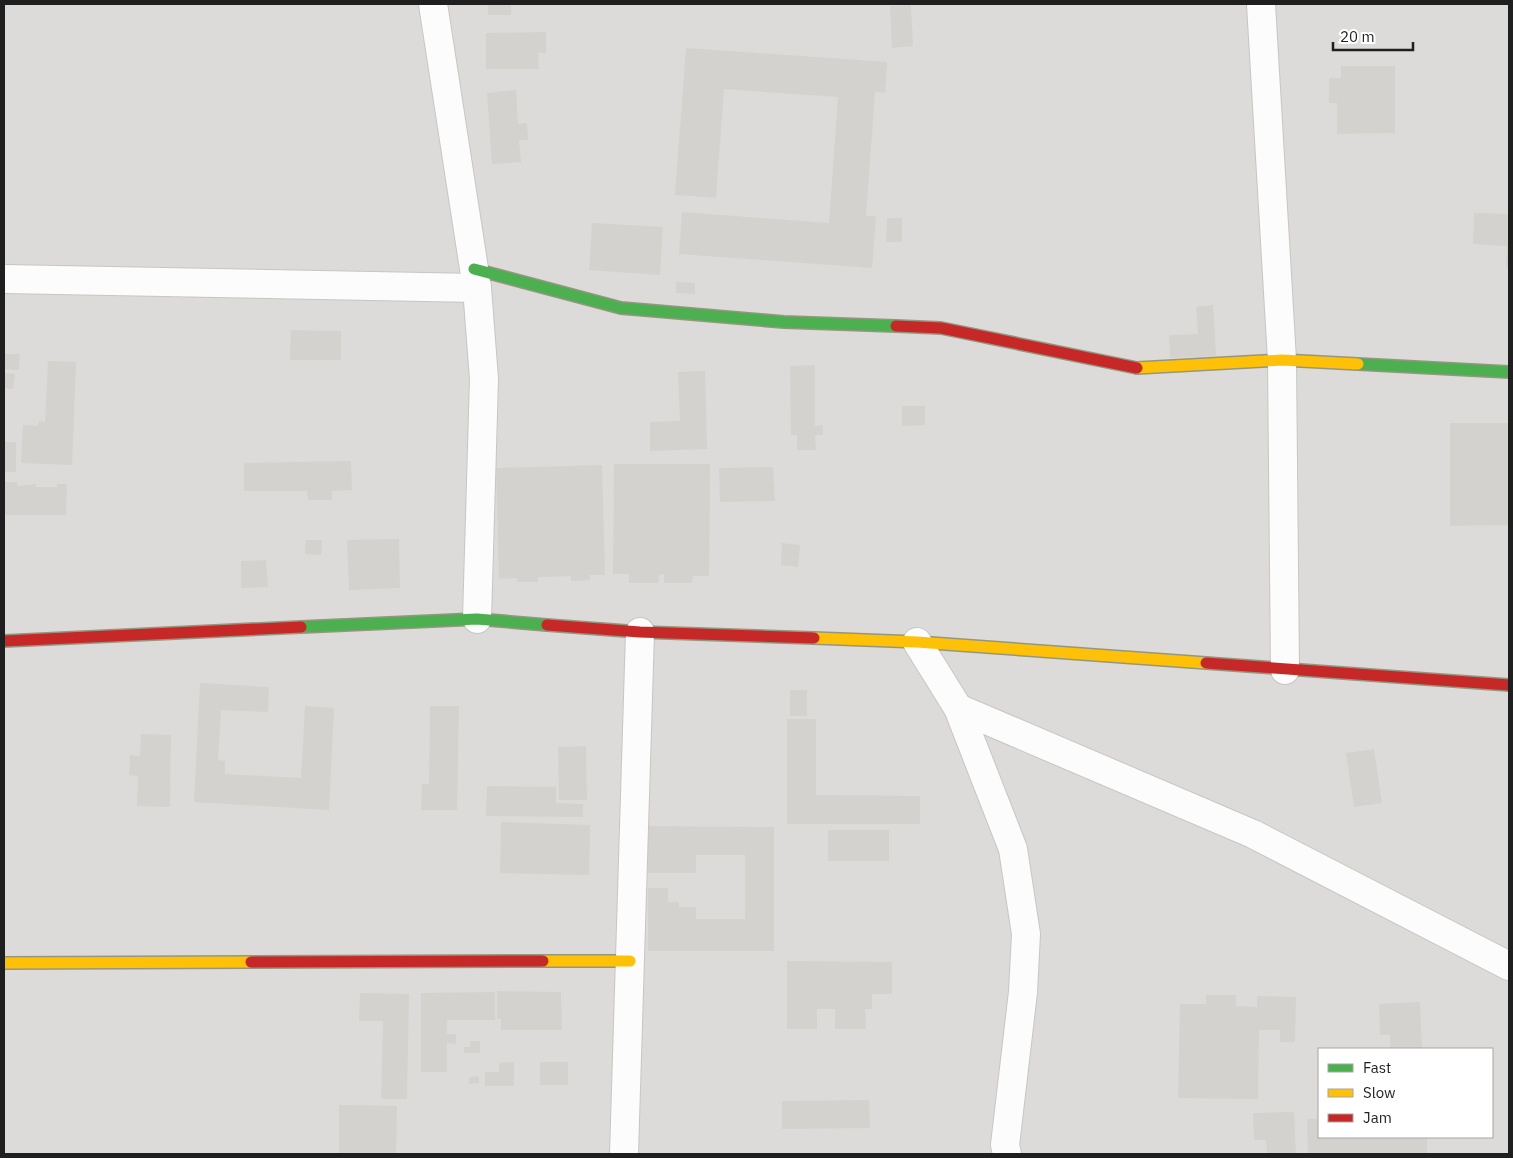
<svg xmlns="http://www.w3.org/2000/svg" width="1513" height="1158" font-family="'IBM Plex Sans',sans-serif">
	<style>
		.residential { fill: #dcdbd9; fill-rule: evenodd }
		.building { fill: #d4d2cf }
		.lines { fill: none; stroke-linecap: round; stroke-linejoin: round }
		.street-casing { stroke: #c6c6c4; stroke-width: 30 }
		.fast-casing { stroke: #949780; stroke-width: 14 }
		.slow-casing { stroke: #949780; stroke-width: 14 }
		.jam-casing { stroke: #949780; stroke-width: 14 }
		.street { stroke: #fcfcfc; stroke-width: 28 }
		.fast { stroke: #4caf50; stroke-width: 11 }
		.slow { stroke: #ffc107; stroke-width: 11 }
		.jam { stroke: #c62828; stroke-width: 11 }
	</style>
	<rect width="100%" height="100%" fill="#edece8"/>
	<!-- residential -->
	<path class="residential" d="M4,4H1509V1154H4ZM1319,1049H1492V1137H1319Z"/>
	<!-- building -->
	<g class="building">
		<rect x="488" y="4" width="23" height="11"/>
		<polygon points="911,5 913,46 892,48 890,6"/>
		<polygon points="546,32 546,53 538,53 539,69 486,69 486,33"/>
		<polygon points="686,48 887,62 885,93 875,92 866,216 876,216 872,268 679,254 682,212 829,223 838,97 724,89 716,198 675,195"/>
		<polygon points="1341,66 1395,66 1395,133 1337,134 1337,103 1329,103 1329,78 1341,78"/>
		<polygon points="516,90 518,124 527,123 528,140 519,140 521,162 492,164 487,93"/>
		<polygon points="1474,213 1509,214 1509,267 1506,267 1507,246 1473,244"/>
		<polygon points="887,218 902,218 902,242 886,242"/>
		<polygon points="592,223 663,227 660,275 589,270"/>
		<polygon points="676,282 695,283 695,294 676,293"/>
		<polygon points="1213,305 1216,356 1170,358 1169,335 1198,334 1196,307"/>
		<polygon points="291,330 341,331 341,360 290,360"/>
		<polygon points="4,354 20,354 19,370 4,369"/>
		<polygon points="48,361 76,362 72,465 21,463 23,425 38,426 39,421 45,422"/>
		<polygon points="815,365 815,426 823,425 823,435 815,435 816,450 797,450 797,435 791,435 790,366"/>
		<polygon points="705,371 707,449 650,451 650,422 680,421 678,372"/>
		<polygon points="4,373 15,374 13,389 4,388"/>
		<polygon points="902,406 925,406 925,425 902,426"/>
		<polygon points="1450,423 1509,423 1509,525 1450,526"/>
		<rect x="4" y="442" width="12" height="30"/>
		<polygon points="351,461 352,490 332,491 332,500 308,500 307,491 244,491 244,463"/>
		<polygon points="614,464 710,464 709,576 693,576 692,583 664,583 664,574 659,575 658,583 629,583 629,574 613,574"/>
		<polygon points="602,465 605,575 590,575 590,580 571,581 571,576 538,577 538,582 517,582 517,578 499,579 496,468"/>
		<polygon points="773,467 775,501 720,502 719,468"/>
		<polygon points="4,482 17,482 17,486 36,484 36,487 57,487 57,484 67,484 66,515 4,515"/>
		<polygon points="399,539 400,588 349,590 347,540"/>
		<polygon points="306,540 322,540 321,555 305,554"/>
		<polygon points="782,543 800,545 798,567 781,565"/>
		<polygon points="266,560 268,587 241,588 241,561"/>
		<polygon points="200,683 269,687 268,712 221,710 218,760 225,761 225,774 301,778 305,706 334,708 329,810 194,802"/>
		<rect x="790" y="690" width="17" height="26"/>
		<polygon points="430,706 459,706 457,810 421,810 422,784 429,784"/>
		<polygon points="787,719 816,719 816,795 920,796 920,824 787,824"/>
		<polygon points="141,734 171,735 170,807 137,806 138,776 129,775 130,755 140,756"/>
		<polygon points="586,746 587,800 559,800 558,747"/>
		<polygon points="1374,749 1382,803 1354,807 1346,753"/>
		<polygon points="487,786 556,787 556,803 583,804 583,817 486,816"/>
		<polygon points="501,822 590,825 589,875 500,873"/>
		<polygon points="648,826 774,827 774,951 648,951 648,888 668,888 668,902 679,902 679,907 696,907 696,919 745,919 745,855 696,855 696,873 648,873 648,862 640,862 640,848 648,848"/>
		<rect x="828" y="830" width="61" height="31"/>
		<polygon points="787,961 892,962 892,994 872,994 872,1009 865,1009 866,1029 835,1029 835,1009 817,1009 817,1029 787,1029"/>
		<polygon points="497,991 561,992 562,1030 501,1030 501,1019 497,1019"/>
		<polygon points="495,992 495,1020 447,1020 447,1034 456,1034 456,1044 447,1043 447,1072 421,1072 421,993"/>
		<polygon points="360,993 409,994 407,1099 381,1099 383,1021 359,1021"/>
		<polygon points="1206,995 1236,995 1236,1006 1257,1007 1257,996 1296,997 1295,1042 1280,1042 1280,1030 1259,1030 1258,1099 1178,1098 1180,1004 1206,1004"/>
		<polygon points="1420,1002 1422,1049 1390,1049 1390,1035 1380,1035 1379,1004"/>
		<polygon points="470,1041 480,1041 480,1053 464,1053 464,1047 470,1047"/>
		<polygon points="514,1062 514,1086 485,1086 485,1072 499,1072 499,1063"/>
		<rect x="540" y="1062" width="28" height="23"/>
		<polygon points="479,1076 479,1083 469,1084 469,1077"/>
		<polygon points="869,1100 870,1128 782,1129 782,1101"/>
		<polygon points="339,1105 397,1106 396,1154 339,1154"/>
		<polygon points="1294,1112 1296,1154 1267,1154 1266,1140 1254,1140 1253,1113"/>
		<polygon points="1307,1119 1319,1119 1319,1137 1427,1137 1427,1154 1308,1154"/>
	</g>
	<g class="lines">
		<!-- street casing -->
		<g class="street-casing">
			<g id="street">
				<polyline points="433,4 477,288 484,379 477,619"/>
				<polyline points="1261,4 1282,360 1285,670"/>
				<polyline points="4,279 477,288"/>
				<polyline points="917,642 958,708 1013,849 1026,934 1023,992 1005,1145 1007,1154"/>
				<polyline points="958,708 1253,834 1509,966"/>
				<polyline points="624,1154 640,632"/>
			</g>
		</g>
		<!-- fast casing -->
		<g class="fast-casing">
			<g id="fast">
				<polyline points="474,269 621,308 784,322 896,326"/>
				<polyline points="1358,364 1509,372"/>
				<polyline points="301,627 477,619 547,625"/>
			</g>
		</g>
		<!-- slow casing -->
		<g class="slow-casing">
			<g id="slow">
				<polyline points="1137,368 1282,360 1358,364"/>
				<polyline points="814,638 917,642 1206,663"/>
				<polyline points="543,961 630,961"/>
				<polyline points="4,963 251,962"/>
			</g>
		</g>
		<!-- jam casing -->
		<g class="jam-casing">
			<g id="jam">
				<polyline points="896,326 941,328 1137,368"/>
				<polyline points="547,625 640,632 814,638"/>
				<polyline points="4,641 301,627"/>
				<polyline points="1206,663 1509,685"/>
				<polyline points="251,962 543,961"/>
			</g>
		</g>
		<!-- street -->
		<use href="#street" class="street"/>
		<!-- fast -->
		<use href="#fast" class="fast"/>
		<!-- slow -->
		<use href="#slow" class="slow"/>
		<!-- jam -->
		<use href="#jam" class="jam"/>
	</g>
	<!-- border -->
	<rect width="1513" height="1158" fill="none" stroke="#1f1f1f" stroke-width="10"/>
	<!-- legend -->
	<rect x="1318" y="1048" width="175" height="90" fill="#ffffff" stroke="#a5a5a5"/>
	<rect x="1328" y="1064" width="25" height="8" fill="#4caf50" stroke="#a5a5a5"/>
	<text x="1363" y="1073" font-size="15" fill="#1f1f1f">Fast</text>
	<rect x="1328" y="1089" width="25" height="8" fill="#ffc107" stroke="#a5a5a5"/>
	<text x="1363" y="1098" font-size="15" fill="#1f1f1f">Slow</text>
	<rect x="1328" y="1114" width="25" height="8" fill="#c62828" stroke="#a5a5a5"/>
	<text x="1363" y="1123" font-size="15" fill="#1f1f1f">Jam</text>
	<!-- scale -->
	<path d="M1333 42v8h80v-8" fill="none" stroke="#1f1f1f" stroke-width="2.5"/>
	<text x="1340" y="42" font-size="15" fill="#1f1f1f" stroke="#ffffff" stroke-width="4" paint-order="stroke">20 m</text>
</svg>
